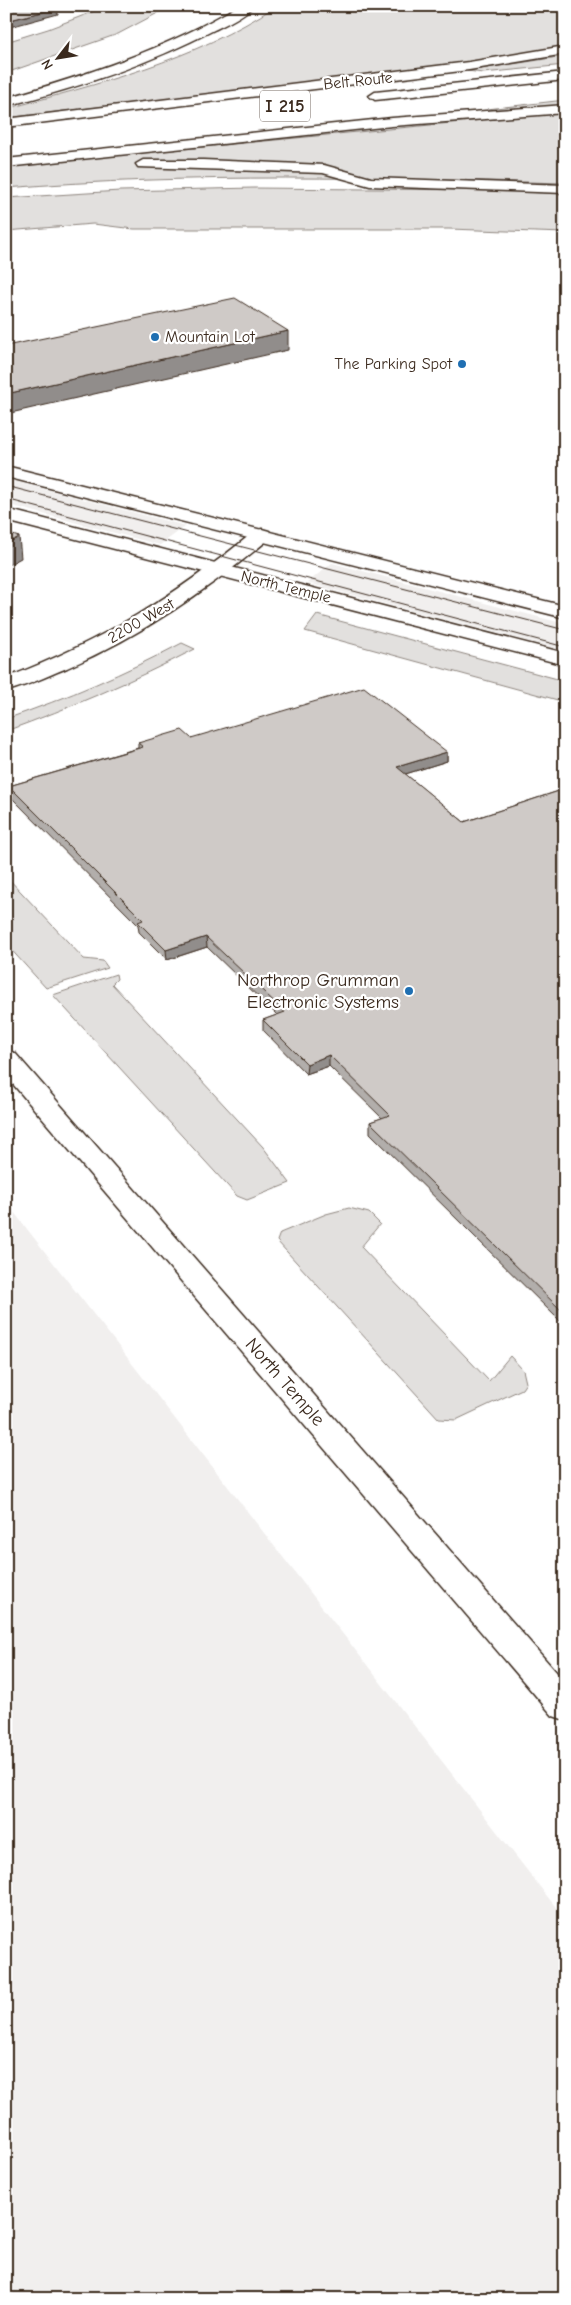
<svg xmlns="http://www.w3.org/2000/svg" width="571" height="2305" font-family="'Comic Neue',sans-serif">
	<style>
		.built { fill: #f1efee }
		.green { fill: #e2e0de; stroke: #8e857e }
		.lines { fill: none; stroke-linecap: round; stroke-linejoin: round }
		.minor-casing { stroke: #3b2a1e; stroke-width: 3 }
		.tertiary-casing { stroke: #3b2a1e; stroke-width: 3 }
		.secondary-casing { stroke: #3b2a1e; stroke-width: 3 }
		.motorway-casing { stroke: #3b2a1e; stroke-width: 3 }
		.minor { fill: #fff; fill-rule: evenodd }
		.tertiary { fill: #fff; fill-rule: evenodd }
		.secondary { fill: #fff; fill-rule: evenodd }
		.motorway { fill: #fff; fill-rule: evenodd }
		.tram { stroke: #3b2a1e; stroke-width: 1 }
		.wall { fill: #b2aeab; stroke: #3b2a1e }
		.shaded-wall { fill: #918d8b; stroke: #3b2a1e }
		.building { fill: #cfcac7; stroke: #3b2a1e }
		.poi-dot { fill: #1f6fb2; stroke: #fff; stroke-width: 2 }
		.labels { text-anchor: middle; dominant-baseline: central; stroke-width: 4.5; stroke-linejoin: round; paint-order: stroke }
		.far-street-label { font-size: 16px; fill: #3b2a1e; stroke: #fff }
		.far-poi-label { font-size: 16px; fill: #3b2a1e; stroke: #fff; text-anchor: start }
		.shield { fill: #fff; stroke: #766a62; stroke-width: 1 }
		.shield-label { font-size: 18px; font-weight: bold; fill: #3b2a1e }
		.poi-label { font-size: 19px; fill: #3b2a1e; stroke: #fff; text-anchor: end }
		.street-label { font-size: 19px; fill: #3b2a1e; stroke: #fff }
	</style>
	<rect width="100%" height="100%" fill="#fff"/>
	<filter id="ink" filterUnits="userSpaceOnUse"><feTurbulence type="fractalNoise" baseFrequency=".02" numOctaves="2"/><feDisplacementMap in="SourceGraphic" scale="10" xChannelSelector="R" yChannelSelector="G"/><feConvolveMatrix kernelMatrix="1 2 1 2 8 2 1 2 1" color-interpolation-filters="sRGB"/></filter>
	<g filter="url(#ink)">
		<!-- built -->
		<g class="built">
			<polygon points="6,479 36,487 186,526 160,545 6,504"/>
			<polygon points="332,563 565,624 565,651 307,583"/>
			<polygon points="6,1202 565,1919 565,2299 6,2299"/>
		</g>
		<!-- green -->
		<g class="green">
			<polygon points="108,6 171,6 118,34 6,73 6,42 48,29"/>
			<path d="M276,6H565V48L475,62L6,118V109C98,84 195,60 276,6Z"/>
			<polygon points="565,56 565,65 483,73 467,71"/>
			<polygon points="565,100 565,106 494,112 487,109"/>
			<path d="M565,112V183C379,178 192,173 6,188V166Z"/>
			<polygon points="254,188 483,190 565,194 565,233 449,229 134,229 93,224 6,231 6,198 120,191"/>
			<polygon points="317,615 565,681 565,702 305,631"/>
			<path d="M182,643L195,649C133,681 72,707 6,731V719C67,698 125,673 182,643Z"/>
			<polygon points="6,876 84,959 103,961 108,968 46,988 6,944"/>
			<polygon points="116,974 117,979 112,984 263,1147 290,1183 247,1200 237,1196 53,995"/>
			<polygon points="349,1208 369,1213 380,1224 361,1247 489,1381 510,1356 523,1370 526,1383 522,1389 456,1420 439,1419 277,1241 280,1233 326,1214"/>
		</g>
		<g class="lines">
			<!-- minor casing -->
			<g class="minor-casing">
				<polygon id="minor" points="6,1051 15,1053 565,1682 565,1720 553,1716 6,1076"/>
			</g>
			<!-- tertiary casing -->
			<g class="tertiary-casing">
				<path id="tertiary" d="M262,529L269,531L272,535L269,539C206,591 142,635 67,668C47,676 27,686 6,691V678C104,640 174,597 255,531Z"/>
			</g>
			<!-- secondary casing -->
			<g class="secondary-casing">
				<g id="secondary">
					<polygon points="6,466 565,606 565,618 6,477"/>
					<polygon points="6,509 565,653 565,665 6,521"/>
				</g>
			</g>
			<!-- motorway casing -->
			<g class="motorway-casing">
				<g id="motorway">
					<path d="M238,6H253C244,16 226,24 214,30C149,64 78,88 6,106V98C87,75 166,49 238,6Z"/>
					<polygon points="565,46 565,54 469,70 6,127 6,119 469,62"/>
					<polygon points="565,72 565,80 375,100 369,96 375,92"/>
					<polygon points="565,105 565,113 392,126 6,167 6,159 392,118"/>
					<polygon points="143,160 203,160 324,165 371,178 565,185 565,193 370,186 323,173 138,167 136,164"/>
				</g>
			</g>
			<!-- minor -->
			<use href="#minor" class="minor"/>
			<!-- tertiary -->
			<use href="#tertiary" class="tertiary"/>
			<!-- secondary -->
			<use href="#secondary" class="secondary"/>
			<!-- motorway -->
			<use href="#motorway" class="motorway"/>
			<!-- tram -->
			<g class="tram">
				<polyline points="6,486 565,630"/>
				<polyline points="6,499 565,647"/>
			</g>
		</g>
		<!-- wall -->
		<polygon class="wall" points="191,738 447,752 447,761 405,774 464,822 565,789 565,1326 370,1133 370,1122 382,1118 329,1066 306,1074 263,1030 263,1020 277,1015 207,947 167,960 139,932 138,925 10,796 9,786 138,748 138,743"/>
		<!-- shaded-wall -->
		<g class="shaded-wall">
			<polygon points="58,8 58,14 6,28 6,21"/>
			<polygon points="288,331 288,350 6,414 6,394"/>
			<polygon points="19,537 21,558 6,566 6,544"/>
			<polygon points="447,752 447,761 396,777 397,767"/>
			<polygon points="206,937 207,947 167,960 166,950"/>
			<polygon points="329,1055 329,1066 306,1074 307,1064"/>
		</g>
		<!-- building -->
		<g class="building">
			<polygon points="6,6 54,6 58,8 6,21"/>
			<polygon points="235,298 288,331 6,394 6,346"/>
			<polygon points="6,533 19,537 6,544"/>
			<polygon points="364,687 447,752 397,767 464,822 565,789 565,1314 370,1122 390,1115 329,1055 307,1064 263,1020 285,1012 206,937 166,950 138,922 143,920 9,786 143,747 138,743 182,730 191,738"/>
		</g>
	</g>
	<!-- markers -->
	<g class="poi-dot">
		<circle cx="155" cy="337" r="5"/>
		<circle cx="462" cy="364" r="5"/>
		<circle cx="409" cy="991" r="5"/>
	</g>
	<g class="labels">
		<!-- far-street labels -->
		<g class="far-street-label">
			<text transform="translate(358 81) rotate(-6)">Belt Route</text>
			<text transform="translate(286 587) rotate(14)">North Temple</text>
			<text transform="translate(141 621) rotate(-30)">2200 West</text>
		</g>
		<!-- far-poi labels -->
		<g class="far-poi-label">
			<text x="165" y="337">Mountain Lot</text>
			<text x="452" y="364" text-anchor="end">The Parking Spot</text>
		</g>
		<!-- shield labels -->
		<rect class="shield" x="260" y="90.5" width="50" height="31" rx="4"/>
		<g class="shield-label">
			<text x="285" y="106">I 215</text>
		</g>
		<!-- poi labels -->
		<g class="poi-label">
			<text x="399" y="980">Northrop Grumman<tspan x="399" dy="22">Electronic Systems</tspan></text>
		</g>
		<!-- street labels -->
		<g class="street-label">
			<text transform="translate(285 1382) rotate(49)">North Temple</text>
		</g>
	</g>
	<!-- margin -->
	<rect width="571" height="2305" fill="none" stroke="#fff" stroke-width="25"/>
	<rect x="12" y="12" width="546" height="2280" fill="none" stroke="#3b2a1e" stroke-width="2" filter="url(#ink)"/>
	<!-- north arrow -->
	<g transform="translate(58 58) rotate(239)" stroke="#ffffff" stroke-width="4" paint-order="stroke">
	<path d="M0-4L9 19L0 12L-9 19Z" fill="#3b2a1e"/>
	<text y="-8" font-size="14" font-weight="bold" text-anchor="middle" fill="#3b2a1e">N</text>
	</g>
</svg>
